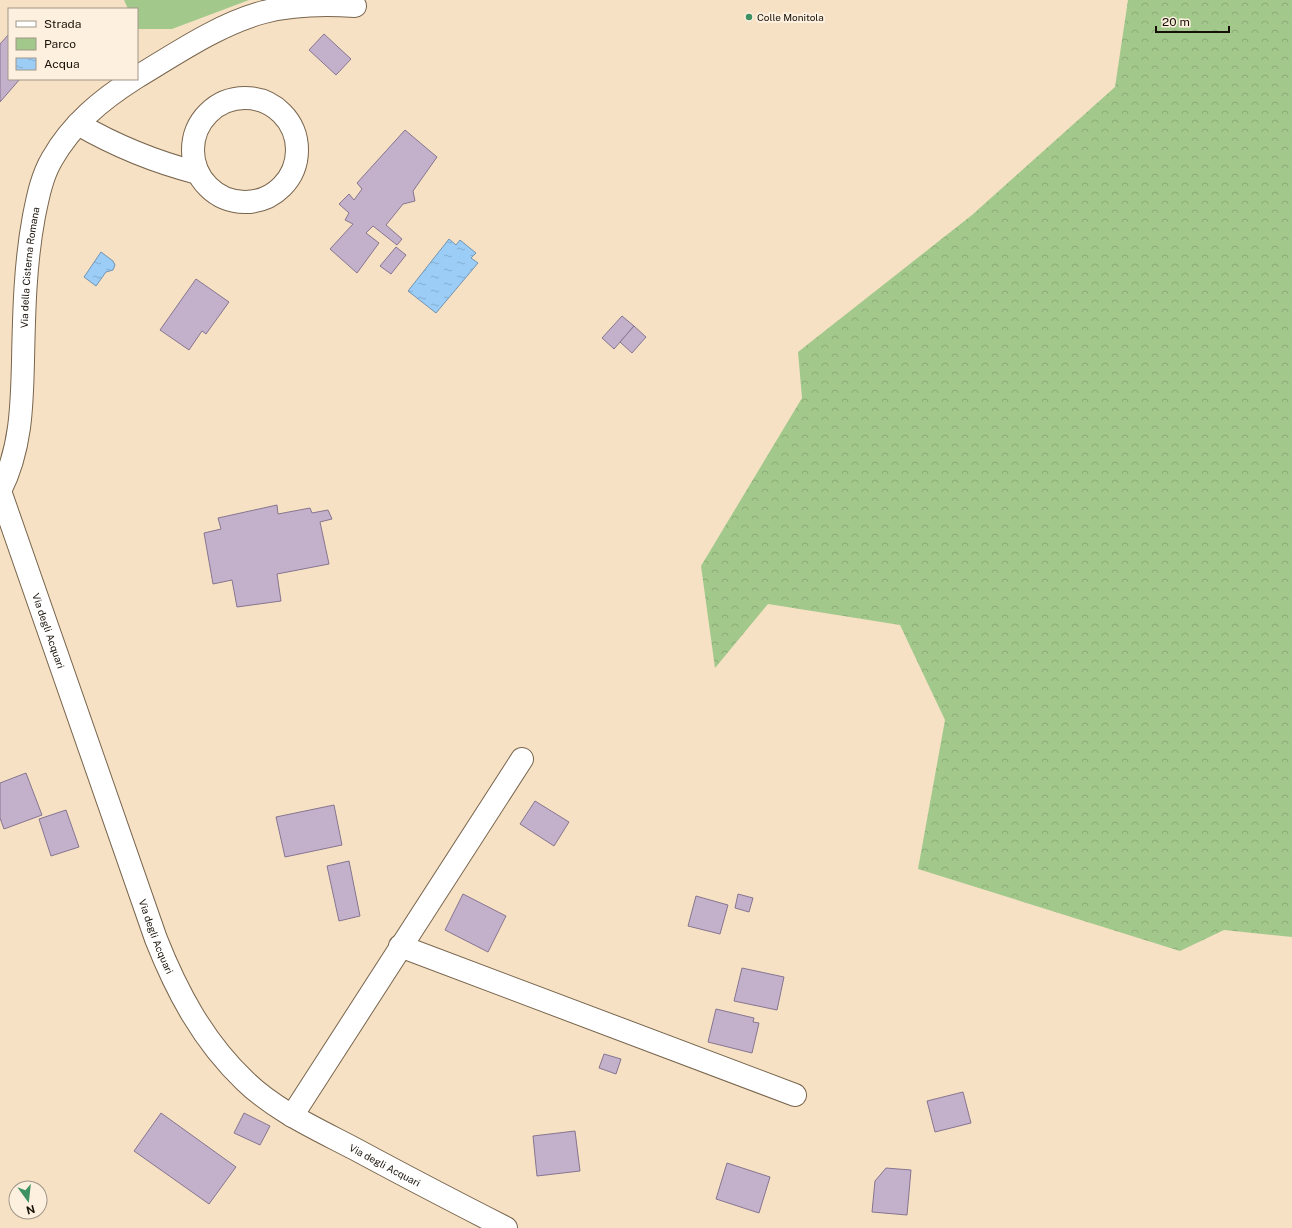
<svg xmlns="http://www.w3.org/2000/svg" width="1292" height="1228" font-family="'Public Sans',sans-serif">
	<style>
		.green { fill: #a2c98b }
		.forest { fill: url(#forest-crowns) }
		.water { fill: url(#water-ripples); stroke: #7394af }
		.building { fill: #c3b1cc; stroke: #86758f }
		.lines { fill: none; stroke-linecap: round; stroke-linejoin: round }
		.minor-casing { stroke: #78654d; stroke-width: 24 }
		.minor { stroke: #fff; stroke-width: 22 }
		.poi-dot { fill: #3e9163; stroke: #fdf0df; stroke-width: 1.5 }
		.labels { text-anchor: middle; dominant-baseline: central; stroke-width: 4; stroke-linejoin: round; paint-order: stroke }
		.poi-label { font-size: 10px; fill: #171007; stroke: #fdf0df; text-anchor: start }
		.street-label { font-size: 10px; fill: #171007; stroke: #fdf0df }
	</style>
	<defs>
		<pattern id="forest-crowns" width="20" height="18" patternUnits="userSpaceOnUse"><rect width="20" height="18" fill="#a2c98b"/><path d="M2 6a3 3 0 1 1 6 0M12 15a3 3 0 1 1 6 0" fill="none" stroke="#8bac76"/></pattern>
		<pattern id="water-ripples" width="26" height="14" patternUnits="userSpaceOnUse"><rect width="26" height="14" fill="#9bcdf7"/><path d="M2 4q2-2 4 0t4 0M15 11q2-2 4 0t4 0" fill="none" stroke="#85afd2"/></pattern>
	</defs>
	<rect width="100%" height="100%" fill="#f6e1c5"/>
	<!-- green -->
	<polygon class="green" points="124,0 249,0 172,29 137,29 137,9 128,9"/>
	<!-- forest -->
	<polygon class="forest" points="1128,0 1292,0 1292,937 1224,930 1180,951 918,869 945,720 900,625 768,604 715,668 701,566 802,398 798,352 972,215 1115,87"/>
	<!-- water -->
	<g class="water">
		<polygon points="449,239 456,245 460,240 476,253 471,258 478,263 436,313 408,291"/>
		<polygon points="101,252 113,261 115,265 113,270 106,272 96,286 84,277"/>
	</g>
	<!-- building -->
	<g class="building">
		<polygon points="9,34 9,79 20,79 0,102 0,44"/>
		<polygon points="324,34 351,59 336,75 309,50"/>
		<polygon points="405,130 437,157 413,191 415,201 403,204 386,225 402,239 397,245 373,226 366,233 379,243 357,273 330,249 353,224 345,220 349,213 339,204 349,194 354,200 362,189 357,183"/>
		<polygon points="396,247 406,255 391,274 380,266"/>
		<polygon points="196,279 229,302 206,334 202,331 189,350 160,330"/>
		<polygon points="622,316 634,326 614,349 602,338"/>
		<polygon points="634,326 646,337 632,353 620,342"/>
		<polygon points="277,505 278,514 310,508 312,513 328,510 332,519 320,522 329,564 277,574 281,601 237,607 232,580 213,584 204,533 221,529 218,518"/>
		<polygon points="26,773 42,815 4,829 0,818 0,783"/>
		<polygon points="535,801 569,822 554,846 520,824"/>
		<polygon points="334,805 342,845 285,857 276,817"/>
		<polygon points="66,810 79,847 51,856 39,819"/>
		<polygon points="349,861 360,916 339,921 327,866"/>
		<polygon points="463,894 506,916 488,952 445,930"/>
		<polygon points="738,894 753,898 749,912 735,908"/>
		<polygon points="696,896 728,905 720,934 688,926"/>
		<polygon points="742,968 784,977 777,1010 734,1001"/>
		<polygon points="716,1009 754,1018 753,1022 759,1023 752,1053 708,1042"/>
		<polygon points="604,1054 621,1059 616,1074 599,1068"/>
		<polygon points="963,1092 971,1123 935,1132 927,1101"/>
		<polygon points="161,1113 236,1167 209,1204 134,1151"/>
		<polygon points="244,1113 270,1126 260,1145 234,1133"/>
		<polygon points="575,1131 580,1171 537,1176 533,1136"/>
		<polygon points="727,1163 770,1177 759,1213 716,1199"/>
		<polygon points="886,1168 911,1170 907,1215 872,1212 875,1181"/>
	</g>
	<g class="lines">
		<!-- minor casing -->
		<g class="minor-casing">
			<g id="minor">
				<path d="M137,77C177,53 219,24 264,12C295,4 325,4 355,6"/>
				<circle cx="245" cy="150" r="52"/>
				<path d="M78,124C116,146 155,162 198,173"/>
				<path id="s1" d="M0,491L156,939C177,992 203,1041 245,1081C276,1111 317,1129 355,1149C405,1176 455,1202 506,1228"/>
				<path id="s2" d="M0,491C21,450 22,406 23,361C24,312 25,264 34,216C38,196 42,176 52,159C72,124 101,100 134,79"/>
				<polyline points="400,946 795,1095"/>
				<polyline points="292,1116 522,759"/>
			</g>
		</g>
		<!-- minor -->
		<use href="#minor" class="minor"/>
	</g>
	<!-- markers -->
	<circle class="poi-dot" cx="749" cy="17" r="4"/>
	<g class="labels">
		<!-- poi labels -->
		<g class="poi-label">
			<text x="757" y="17">Colle Monitola</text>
		</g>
		<!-- street labels -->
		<g class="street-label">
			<text stroke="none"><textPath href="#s2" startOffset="227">Via della Cisterna Romana</textPath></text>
			<text stroke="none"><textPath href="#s1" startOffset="148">Via degli Acquari</textPath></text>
			<text stroke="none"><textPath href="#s1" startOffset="472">Via degli Acquari</textPath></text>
			<text stroke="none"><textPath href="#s1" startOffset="807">Via degli Acquari</textPath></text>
		</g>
	</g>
	<!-- legend -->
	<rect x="8" y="8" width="130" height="72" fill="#fdf0df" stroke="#a19689"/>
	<rect x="16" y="21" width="20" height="6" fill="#ffffff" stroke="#a19689"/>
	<text x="44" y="28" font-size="12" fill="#171007">Strada</text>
	<rect x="16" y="38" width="20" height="12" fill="#a2c98b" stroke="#a19689"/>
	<text x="44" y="48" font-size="12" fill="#171007">Parco</text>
	<rect x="16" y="58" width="20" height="12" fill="url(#water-ripples)" stroke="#a19689"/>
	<text x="44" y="68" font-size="12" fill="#171007">Acqua</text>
	<!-- north arrow -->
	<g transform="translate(28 1200) rotate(165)"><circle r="19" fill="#fdf0df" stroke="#a19689"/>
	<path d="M0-3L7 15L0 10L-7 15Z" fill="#3e9163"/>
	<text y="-6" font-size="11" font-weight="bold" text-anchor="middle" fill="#171007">N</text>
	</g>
	<!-- scale -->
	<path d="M1156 26v6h73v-6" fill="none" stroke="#171007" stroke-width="2"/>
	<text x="1162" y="26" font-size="12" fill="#171007" stroke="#fdf0df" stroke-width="3" paint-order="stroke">20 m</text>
</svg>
